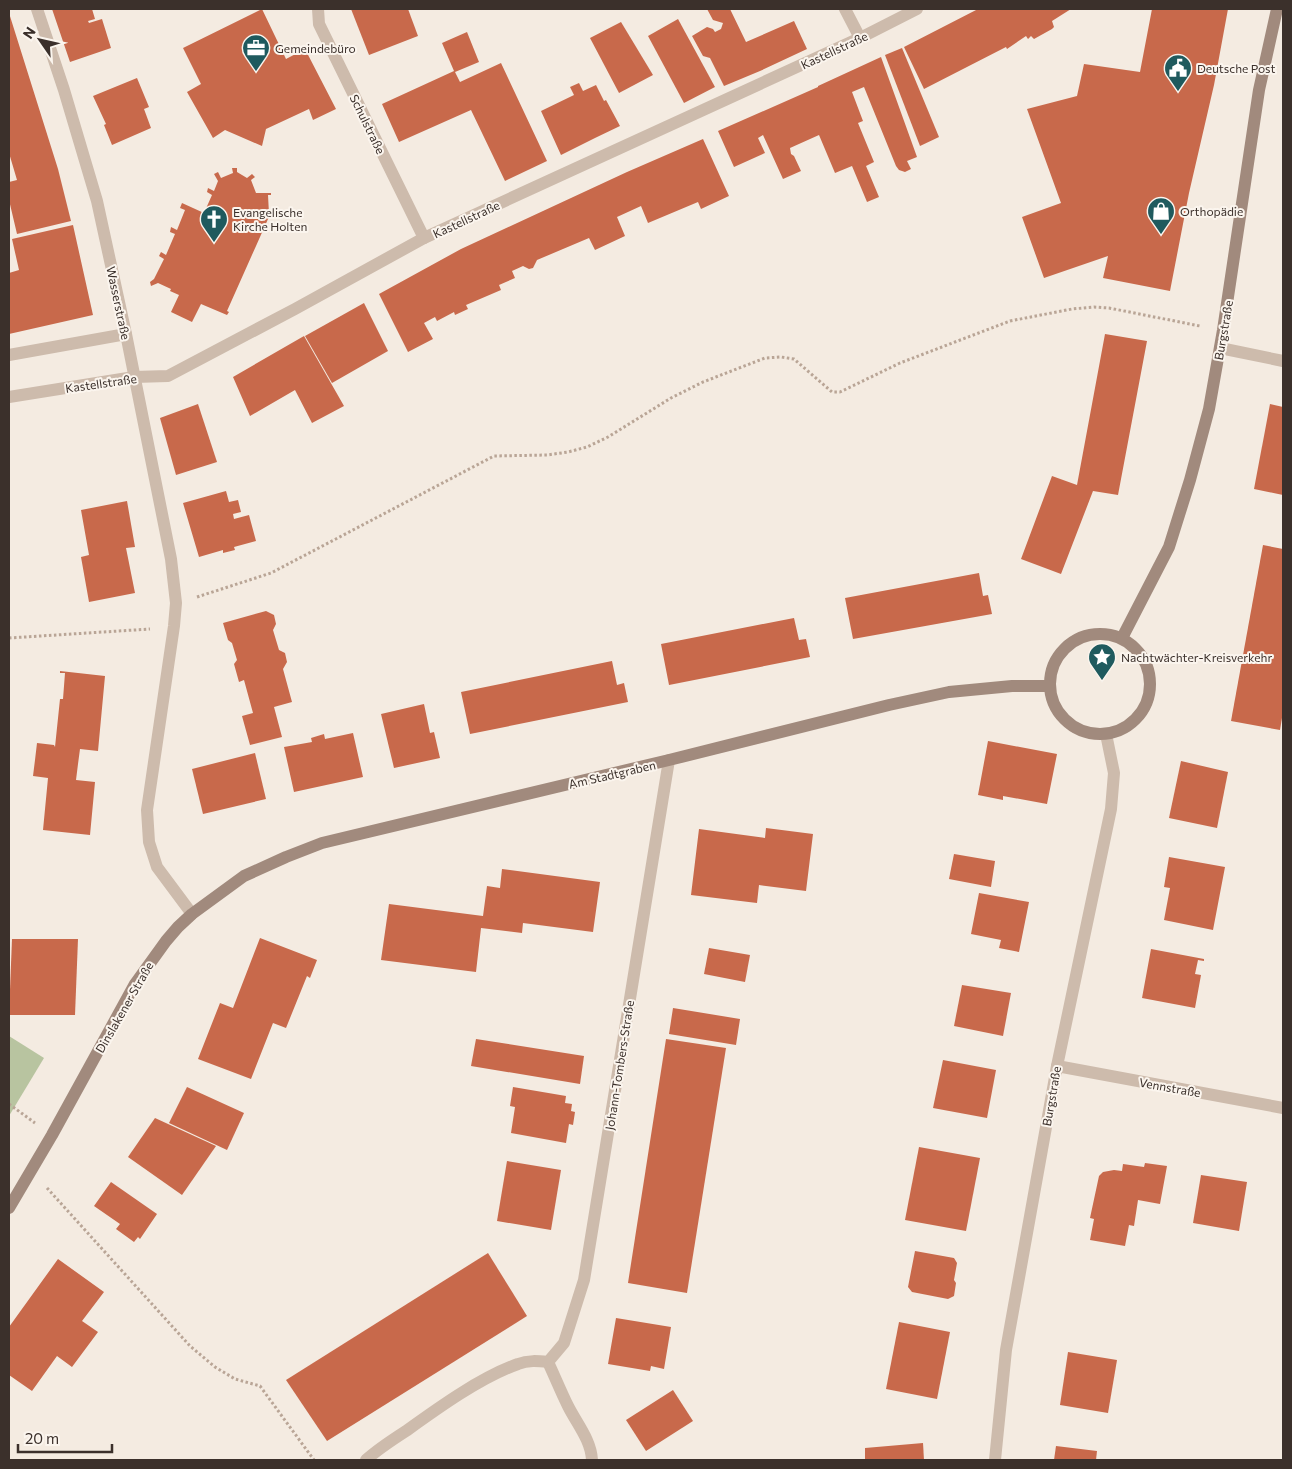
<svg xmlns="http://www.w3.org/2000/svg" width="1292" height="1469" font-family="Commissioner,sans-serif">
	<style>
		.green { fill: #b8c4a0 }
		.building { fill: #c8694b }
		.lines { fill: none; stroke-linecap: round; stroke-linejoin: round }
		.path { stroke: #b9a596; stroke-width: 3; stroke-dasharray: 2.5 2.5; stroke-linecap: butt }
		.street { stroke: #cdbbac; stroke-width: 12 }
		.secondary { stroke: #a18a7d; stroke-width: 12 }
		.labels { text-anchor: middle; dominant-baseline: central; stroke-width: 4; stroke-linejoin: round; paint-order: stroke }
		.poi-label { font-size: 12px; fill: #3b302b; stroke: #fbf5ee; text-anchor: start }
		.street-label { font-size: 12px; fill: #3b302b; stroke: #fbf5ee }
	</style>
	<rect width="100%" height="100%" fill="#f4ebe1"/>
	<!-- green -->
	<polygon class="green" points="9,1036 44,1058 9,1116"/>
	<!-- building -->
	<g class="building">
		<polygon points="52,9 92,9 95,19 88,21 89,23 102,19 111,48 70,62"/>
		<polygon points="262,9 286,59 305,49 336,109 313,120 309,109 266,129 262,146 225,130 213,138 187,92 201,84 183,48"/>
		<polygon points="351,9 408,9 418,36 369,55"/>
		<polygon points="707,9 730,9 746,42 794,21 807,49 760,71 724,86 710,58 703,56 692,36 707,27 713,29 715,32 721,29 723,23 713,20"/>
		<polygon points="978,9 1071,9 1052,21 1054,27 1052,29 1034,39 1031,36 1028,39 1026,36 1007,49 1006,47 924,89 904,47"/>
		<polygon points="1152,9 1228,9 1214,85 1189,193 1170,291 1103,278 1108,256 1044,278 1022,217 1061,203 1027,109 1077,96 1084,64 1140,72"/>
		<polygon points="9,13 58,169 71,221 17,234 9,200 9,182 17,180 9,153"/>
		<polygon points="678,19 715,87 684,103 648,36"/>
		<polygon points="621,22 653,75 619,93 590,38"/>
		<polygon points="467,32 479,62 455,72 460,82 501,63 547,161 505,181 471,110 399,142 382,104 454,71 442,43"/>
		<polygon points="902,48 939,137 920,146 885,55"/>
		<polygon points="881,57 917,157 907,161 911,169 905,172 899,170 896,166 864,87 852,92 863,121 858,123 874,162 866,166 879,197 867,202 852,166 835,173 819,135 790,148 791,154 794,156 801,171 783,179 763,135 758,138 765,153 734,167 718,131 818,87 818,86"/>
		<polygon points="137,78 149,107 144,109 151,128 112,145 104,125 106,124 93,96"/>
		<polygon points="579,83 583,91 596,85 604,101 606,100 620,126 595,138 591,130 595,138 561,155 541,111 574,95 570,87"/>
		<polygon points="703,139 729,196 701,209 698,202 648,223 641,206 617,217 625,236 595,250 589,238 537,260 533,268 529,269 523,266 512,271 515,278 499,285 501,290 466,305 468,309 455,315 454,312 437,321 435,317 424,323 433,339 408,352 379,294 461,249 627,172"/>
		<polygon points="232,168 237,168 237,172 247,178 252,174 255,177 251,180 256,193 271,193 271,195 268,195 269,214 272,216 270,219 268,219 227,311 229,312 227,315 201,304 192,322 171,312 179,295 170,291 171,289 158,283 151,286 150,282 154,279 164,259 159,256 161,252 166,255 175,234 170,232 171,227 177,230 185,210 180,208 182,203 204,213 212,195 207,192 208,188 214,191 218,181 214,174 218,172 221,178 233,173"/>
		<polygon points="73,225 93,315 9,334 9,273 19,270 12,239"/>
		<polygon points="364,303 388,351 332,383 305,336"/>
		<polygon points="1105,334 1147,341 1118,495 1093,491 1061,574 1021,559 1052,476 1077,485"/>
		<polygon points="304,336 344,406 312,423 295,390 250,416 233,377"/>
		<polygon points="198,404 217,462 176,475 160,418"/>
		<polygon points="1270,404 1283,407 1283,495 1254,489"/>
		<polygon points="226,491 229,502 238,500 241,512 233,514 234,519 249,515 256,541 234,547 235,550 223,553 223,550 199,557 183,503"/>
		<polygon points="127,501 135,547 126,548 135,593 89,602 81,557 89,555 81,510"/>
		<polygon points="1263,545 1283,549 1283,712 1280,730 1231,721"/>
		<polygon points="979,573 983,596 988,595 992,614 853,639 845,598"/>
		<polygon points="266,611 274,615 276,624 273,630 279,650 285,653 287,662 283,669 292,702 274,707 282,737 250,745 242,716 253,713 244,680 239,682 234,664 237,660 232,643 228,640 223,623"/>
		<polygon points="794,618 799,640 806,639 810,657 669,685 661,644"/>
		<polygon points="612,661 617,685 624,683 628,702 470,734 461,692"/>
		<polygon points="60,671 105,676 98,751 80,749 78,764 76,780 95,782 90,835 43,830 48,778 33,776 35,760 37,743 54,745 55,747 60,699 63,699 65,673 60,673"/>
		<polygon points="424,704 430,733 434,732 440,758 394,768 381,714"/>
		<polygon points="353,733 363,777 294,792 284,747 312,742 311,738 324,734 325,739"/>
		<polygon points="988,741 1057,754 1047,804 1003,796 1003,800 978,795"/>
		<polygon points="255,753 266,799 203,814 192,769"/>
		<polygon points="1181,761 1228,772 1217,828 1169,818"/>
		<polygon points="766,828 813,834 806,891 759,885 757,903 691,895 699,829 765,838"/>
		<polygon points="954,854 995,861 991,887 949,879"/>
		<polygon points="1169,857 1225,867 1213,930 1164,920 1170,888 1164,887"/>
		<polygon points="502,869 600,882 593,932 523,923 522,933 481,928 476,972 381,960 389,904 483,916 487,886 500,888"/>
		<polygon points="979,893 1029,902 1019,952 999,948 1001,940 971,934"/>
		<polygon points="260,938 317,960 310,978 307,976 286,1028 273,1023 251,1079 198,1059 220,1003 233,1008"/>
		<polygon points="12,939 78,939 75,1015 9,1015"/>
		<polygon points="709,948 750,955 745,982 704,974"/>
		<polygon points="1151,949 1204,959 1204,961 1198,960 1195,974 1201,975 1195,1008 1142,998"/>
		<polygon points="962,985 1011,993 1003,1036 954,1026"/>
		<polygon points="673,1008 740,1019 736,1045 669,1034"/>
		<polygon points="476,1039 584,1056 580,1084 471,1066"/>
		<polygon points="666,1039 726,1048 687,1293 628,1283"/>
		<polygon points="943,1060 996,1070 987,1118 933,1108"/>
		<polygon points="187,1087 244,1113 227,1150 169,1123"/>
		<polygon points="513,1087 566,1096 565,1103 572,1104 571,1111 575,1112 573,1125 569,1124 566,1143 511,1133 515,1107 510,1106"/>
		<polygon points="155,1118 216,1146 182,1195 128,1157"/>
		<polygon points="919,1147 980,1158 966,1231 905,1220"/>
		<polygon points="507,1161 561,1170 551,1230 497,1221"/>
		<polygon points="1145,1163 1167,1166 1160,1204 1138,1200 1134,1226 1129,1225 1125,1246 1090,1240 1094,1219 1090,1218 1099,1176 1103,1172 1114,1170 1122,1171 1123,1164 1144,1167"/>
		<polygon points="1201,1175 1247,1182 1239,1231 1193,1223"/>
		<polygon points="111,1182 157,1214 140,1239 138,1237 134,1242 116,1229 120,1224 94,1206"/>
		<polygon points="915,1251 954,1258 957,1263 954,1280 956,1283 954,1296 948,1299 912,1292 908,1287"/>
		<polygon points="488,1253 527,1316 327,1441 286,1380"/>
		<polygon points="58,1259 104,1292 82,1321 98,1332 72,1367 57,1356 32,1391 9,1375 9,1327"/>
		<polygon points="616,1318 671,1327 664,1369 651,1366 650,1371 608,1364"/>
		<polygon points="899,1322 950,1332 937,1399 886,1389"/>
		<polygon points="1068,1352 1117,1360 1108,1413 1060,1405"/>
		<polygon points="673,1390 693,1421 646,1451 626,1420"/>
		<polygon points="923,1443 924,1460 865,1460 865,1448"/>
		<polygon points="1056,1446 1097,1451 1096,1460 1054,1460"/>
	</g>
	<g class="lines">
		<!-- path -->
		<g class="path">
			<polyline points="197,597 271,573 494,456 547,455 568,452 587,447 608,437 671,398 703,382 765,358 781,357 794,359 832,392 840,392 900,363 1010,321 1072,309 1094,307 1109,308 1200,326"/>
			<polyline points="9,638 150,629"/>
			<polyline points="9,1104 35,1123"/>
			<polyline points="47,1188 190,1346 215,1367 235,1379 260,1386 314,1460"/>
		</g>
		<!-- street -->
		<g class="street">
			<polyline points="37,9 64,90 97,201 126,334 171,559 176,603 174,626 147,810 149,842 157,867 192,914"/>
			<polyline points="318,9 319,24 424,238"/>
			<polyline points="845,9 860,38"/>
			<polyline points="1220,348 1283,361"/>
			<polyline points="9,355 126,334"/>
			<polyline points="9,397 134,377 168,376 295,309 424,238 860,38 917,9"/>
			<polyline points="1057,1066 1283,1108"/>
			<path d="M548,1362C555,1377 561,1392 568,1406C577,1424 591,1440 592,1460"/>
			<path d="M366,1460C378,1449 392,1440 406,1431C438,1408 481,1377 518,1364C528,1360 538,1361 548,1362L564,1343L584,1280L669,760"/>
			<polyline points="995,1460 1006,1350 1057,1066 1111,809 1114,773 1106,734"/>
		</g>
		<!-- secondary -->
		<g class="secondary">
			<circle cx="1100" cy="684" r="50"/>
			<polyline points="1122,638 1169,547 1190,480 1209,409 1223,330 1259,90 1277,9"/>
			<polyline points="9,1208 52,1135 135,984 166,941 178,927 192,914 244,876 286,857 322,843 669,760 889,705 949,692 1012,686 1049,686"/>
		</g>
	</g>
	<!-- icons -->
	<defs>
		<g id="office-pin" transform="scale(1.4375)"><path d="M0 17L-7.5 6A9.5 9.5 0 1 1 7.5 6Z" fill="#1f5a5e" stroke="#fbf5ee"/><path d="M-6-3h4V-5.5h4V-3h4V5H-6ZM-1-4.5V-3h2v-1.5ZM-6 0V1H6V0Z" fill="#fff"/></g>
		<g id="civic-pin" transform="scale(1.4375)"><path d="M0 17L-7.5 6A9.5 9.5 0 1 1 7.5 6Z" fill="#1f5a5e" stroke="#fbf5ee"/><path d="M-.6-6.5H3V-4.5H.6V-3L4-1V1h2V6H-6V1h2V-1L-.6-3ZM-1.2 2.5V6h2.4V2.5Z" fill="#fff"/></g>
		<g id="shop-pin" transform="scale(1.4375)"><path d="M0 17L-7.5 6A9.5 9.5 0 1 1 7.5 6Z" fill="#1f5a5e" stroke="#fbf5ee"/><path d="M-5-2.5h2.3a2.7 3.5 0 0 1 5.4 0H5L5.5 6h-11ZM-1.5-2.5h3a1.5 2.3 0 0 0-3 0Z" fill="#fff"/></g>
		<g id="church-pin" transform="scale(1.4375)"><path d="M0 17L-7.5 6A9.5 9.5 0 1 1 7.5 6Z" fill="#1f5a5e" stroke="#fbf5ee"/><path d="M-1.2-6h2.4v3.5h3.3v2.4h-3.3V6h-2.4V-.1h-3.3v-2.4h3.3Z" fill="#fff"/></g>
		<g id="sight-pin" transform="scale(1.4375)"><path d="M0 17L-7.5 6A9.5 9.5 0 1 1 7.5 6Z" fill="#1f5a5e" stroke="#fbf5ee"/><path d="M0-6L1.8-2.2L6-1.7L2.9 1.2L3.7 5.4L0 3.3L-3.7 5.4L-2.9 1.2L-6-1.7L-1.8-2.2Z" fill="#fff"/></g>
	</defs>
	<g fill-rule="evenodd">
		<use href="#office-pin" x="256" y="48"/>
		<use href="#civic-pin" x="1178" y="68"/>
		<use href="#shop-pin" x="1161" y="211"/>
		<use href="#church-pin" x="214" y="219"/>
		<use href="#sight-pin" x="1102" y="657"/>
	</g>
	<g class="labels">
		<!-- poi labels -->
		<g class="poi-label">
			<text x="275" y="48">Gemeindebüro</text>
			<text x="1197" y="68">Deutsche Post</text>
			<text x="1180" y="211">Orthopädie</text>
			<text x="233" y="212">Evangelische<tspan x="233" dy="14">Kirche Holten</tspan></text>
			<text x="1121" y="657">Nachtwächter-Kreisverkehr</text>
		</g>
		<!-- street labels -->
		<g class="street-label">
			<text transform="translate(834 50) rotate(-25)">Kastellstraße</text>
			<text transform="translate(368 124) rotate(64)">Schulstraße</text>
			<text transform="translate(466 219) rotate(-25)">Kastellstraße</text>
			<text transform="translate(119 303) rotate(78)">Wasserstraße</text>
			<text transform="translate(1223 330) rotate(-80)">Burgstraße</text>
			<text transform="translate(101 383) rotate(-8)">Kastellstraße</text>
			<text transform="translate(612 774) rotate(-13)">Am Stadtgraben</text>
			<text transform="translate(124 1007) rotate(-60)">Dinslakener Straße</text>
			<text transform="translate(619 1065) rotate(-81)">Johann-Tombers-Straße</text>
			<text transform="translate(1170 1087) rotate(10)">Vennstraße</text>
			<text transform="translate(1051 1096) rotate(-80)">Burgstraße</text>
		</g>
	</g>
	<!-- border -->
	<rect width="1292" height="1469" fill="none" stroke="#3b302b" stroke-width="20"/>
	<!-- north arrow -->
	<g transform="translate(40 40) rotate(304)" stroke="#fbf5ee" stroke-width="4" paint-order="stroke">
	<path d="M0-4L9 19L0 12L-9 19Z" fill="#3b302b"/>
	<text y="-8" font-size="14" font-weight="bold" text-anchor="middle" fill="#3b302b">N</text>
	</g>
	<!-- scale -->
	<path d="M18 1444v8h94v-8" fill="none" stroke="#3b302b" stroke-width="2.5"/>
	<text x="25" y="1444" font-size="15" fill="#3b302b" stroke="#fbf5ee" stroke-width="4" paint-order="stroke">20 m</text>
</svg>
